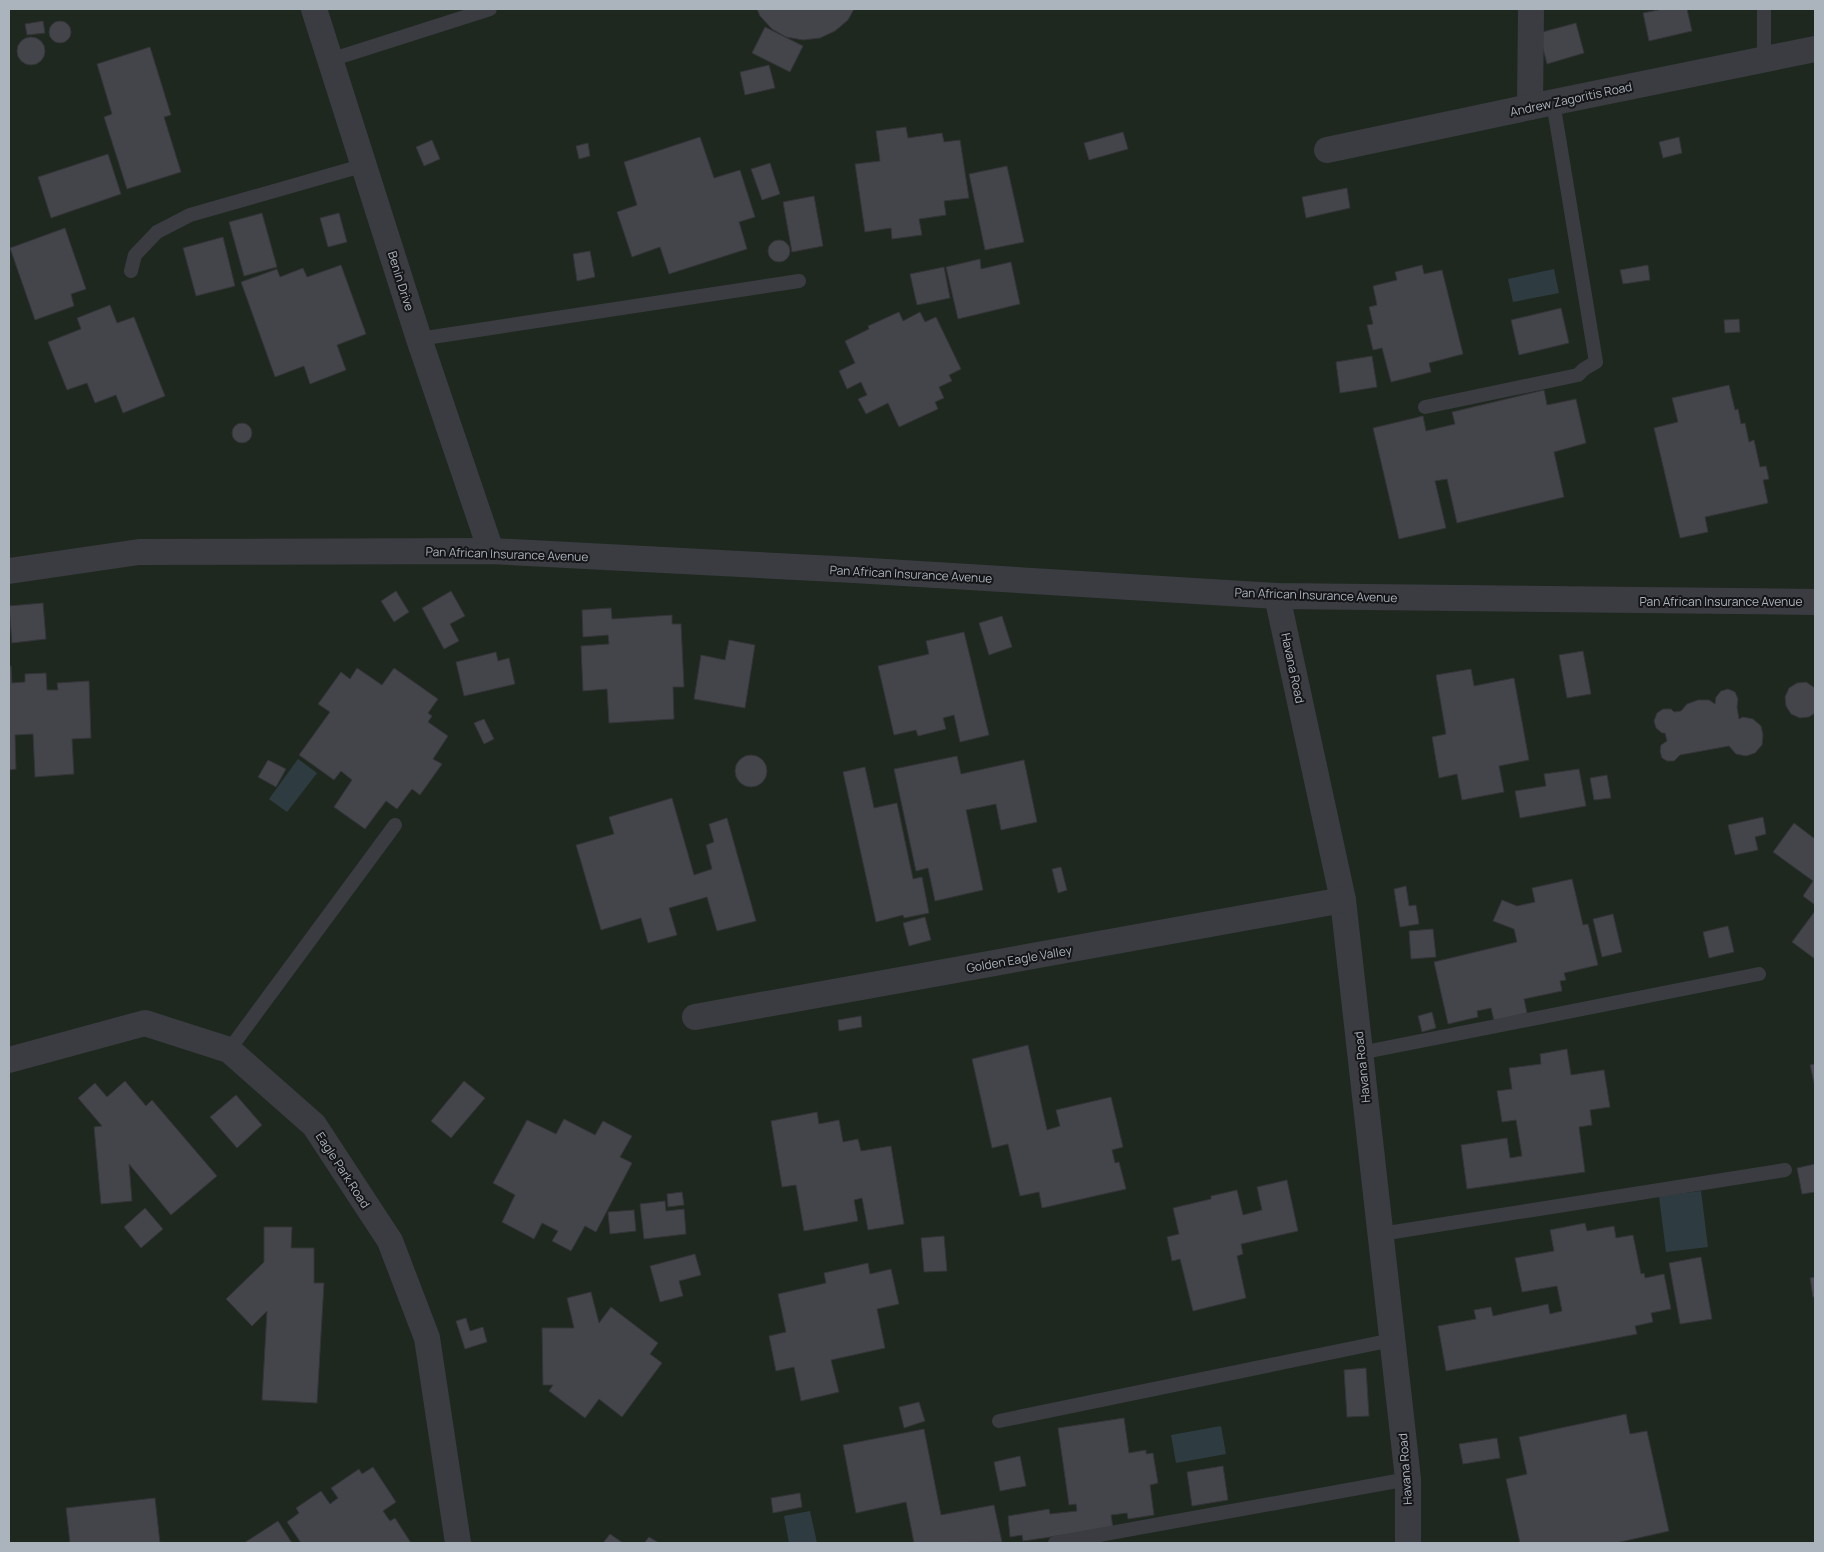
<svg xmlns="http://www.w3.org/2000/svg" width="1824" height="1552" font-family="Manrope,sans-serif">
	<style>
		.green { fill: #1f281f }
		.water { fill: #2e3c42 }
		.building { fill: #44454a; stroke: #343439 }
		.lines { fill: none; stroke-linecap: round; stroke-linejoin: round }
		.lane { stroke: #3a3c42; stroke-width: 14 }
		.street { stroke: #3a3c42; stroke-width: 26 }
		.labels { text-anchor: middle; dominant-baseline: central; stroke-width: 4; stroke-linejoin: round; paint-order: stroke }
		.street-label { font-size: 12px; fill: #abb3bd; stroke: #151518 }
	</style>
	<rect width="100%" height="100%" fill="#1a1a1c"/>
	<!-- green -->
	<rect class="green" x="9" y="9" width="1806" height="1534"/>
	<!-- water -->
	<g class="water">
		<polygon points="1554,269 1559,293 1513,302 1508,279"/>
		<polygon points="298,759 317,773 287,812 269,799"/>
		<polygon points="1701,1191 1708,1247 1666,1252 1659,1196"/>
		<polygon points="1221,1426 1226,1454 1176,1463 1171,1435"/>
		<polygon points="810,1511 817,1543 789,1543 784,1516"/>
	</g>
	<!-- building -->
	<g class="building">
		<polygon points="757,9 854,9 848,20 835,31 820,38 803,40 786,37 772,29 760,16"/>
		<polygon points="1663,9 1687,9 1692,31 1649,41 1643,13"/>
		<circle cx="60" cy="32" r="11"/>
		<polygon points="43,21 45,33 27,35 25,24"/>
		<polygon points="1576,23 1584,53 1547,64 1539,33"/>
		<polygon points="765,27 803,46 790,72 752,53"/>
		<circle cx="31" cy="51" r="14"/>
		<polygon points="150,47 171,115 164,117 181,172 127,189 104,117 112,114 97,64"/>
		<polygon points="769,65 775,88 745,95 740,72"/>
		<polygon points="906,127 908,138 942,133 944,142 960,140 969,198 944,201 946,215 919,219 922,235 892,239 891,228 865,232 855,164 880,161 876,131"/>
		<polygon points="1123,132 1128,149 1089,160 1084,143"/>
		<polygon points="700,137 714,178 740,170 755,217 739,222 747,249 669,274 660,247 632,257 617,212 637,205 624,162"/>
		<polygon points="1679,137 1682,153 1663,158 1659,142"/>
		<polygon points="432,140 440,159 424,166 416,147"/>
		<polygon points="588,143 590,156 579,159 576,146"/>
		<polygon points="108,154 121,194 51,218 38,177"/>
		<polygon points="770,163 780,194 762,200 751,169"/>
		<polygon points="1007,166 1024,242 985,250 969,174"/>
		<polygon points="1347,188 1350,208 1306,218 1302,197"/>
		<polygon points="814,196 823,246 792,252 783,202"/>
		<polygon points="262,213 277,267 244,276 229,222"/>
		<polygon points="339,213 347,242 328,247 320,218"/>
		<polygon points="65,228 86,289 71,294 74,306 35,320 10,248"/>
		<polygon points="223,237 235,286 196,296 183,248"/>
		<circle cx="779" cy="251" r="11"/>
		<polygon points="590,251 595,277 577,281 573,254"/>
		<polygon points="980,259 981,269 1011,262 1020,304 958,319 946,267"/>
		<polygon points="341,265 366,334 337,345 346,370 310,384 304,366 275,377 241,282 277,269 280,277 303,268 307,277"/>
		<polygon points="1422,265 1424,274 1442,270 1463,354 1429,363 1431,372 1391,382 1382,348 1373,350 1367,325 1373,324 1369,307 1377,305 1373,286 1397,280 1395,272"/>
		<polygon points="1648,265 1650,280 1623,284 1620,270"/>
		<polygon points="944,267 950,298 917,305 910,274"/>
		<polygon points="110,305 117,323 134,317 165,396 123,413 116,395 95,403 87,383 67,390 48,342 81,329 77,318"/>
		<polygon points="1561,308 1569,343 1519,355 1511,320"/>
		<polygon points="899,312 903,321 920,312 925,322 936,317 961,369 949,375 952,381 939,387 944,398 935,402 938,409 899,427 888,403 866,414 858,399 867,395 861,382 847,389 839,371 855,363 845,341 869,329 868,326"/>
		<polygon points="1739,319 1740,332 1725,333 1724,320"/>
		<polygon points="1372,356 1377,387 1340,393 1336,362"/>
		<polygon points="1729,385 1735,410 1738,409 1741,424 1745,423 1749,442 1754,440 1760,467 1766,466 1769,479 1763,480 1768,503 1705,517 1708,532 1680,538 1654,428 1678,422 1672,398"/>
		<polygon points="1544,390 1547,405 1576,399 1586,443 1554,452 1564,497 1457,523 1447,479 1435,481 1446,528 1399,539 1373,428 1423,416 1426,431 1455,424 1452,412"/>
		<circle cx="242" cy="433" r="10"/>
		<polygon points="396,591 409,612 394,622 381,601"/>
		<polygon points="451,591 465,616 450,624 459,641 444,649 422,608"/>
		<polygon points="43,603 46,639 12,643 9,606"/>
		<polygon points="611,608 612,619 672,615 672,624 681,624 684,687 673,687 674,719 609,723 607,689 583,691 581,646 609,644 608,635 583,637 582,610"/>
		<polygon points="1002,616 1012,647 989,655 979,623"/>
		<polygon points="964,632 989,735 960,742 954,715 943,718 946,729 918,736 916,730 894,735 878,666 929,654 926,641"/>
		<polygon points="729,640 755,645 745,708 694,699 701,655 725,660"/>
		<polygon points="1583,651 1591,694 1567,698 1559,655"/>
		<polygon points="496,652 498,661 509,658 515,684 464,696 456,662"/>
		<polygon points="9,666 11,666 12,683 25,682 25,674 46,673 47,690 58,690 57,683 89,681 91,738 72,739 74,774 35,777 33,734 15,735 16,769 9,770"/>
		<polygon points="357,668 382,685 394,668 438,699 428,713 432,716 428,722 448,736 433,759 442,764 420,795 412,789 397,809 386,801 365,829 334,807 352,780 341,771 334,780 299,755 330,712 318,704 341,672 350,679"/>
		<polygon points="1471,669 1474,686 1514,678 1529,760 1499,766 1504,792 1462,800 1457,774 1439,778 1432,737 1446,734 1436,675"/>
		<polygon points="1806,682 1815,688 1815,713 1809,717 1800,718 1791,714 1786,706 1785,697 1789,688 1797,683"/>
		<polygon points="1728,689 1735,692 1738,699 1737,707 1739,719 1743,717 1753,719 1761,726 1763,735 1762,745 1755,753 1746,756 1736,754 1729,746 1680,755 1674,761 1667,761 1662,758 1660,751 1661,745 1667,741 1665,733 1662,733 1656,728 1654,721 1657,713 1663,709 1671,709 1674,712 1681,711 1687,704 1698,700 1709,700 1715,704 1716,697 1721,691"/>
		<polygon points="484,719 494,739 484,744 474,723"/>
		<circle cx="751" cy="771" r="16"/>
		<polygon points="957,756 961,774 1024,760 1037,822 1001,830 996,804 966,810 983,890 935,901 928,868 916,871 894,769"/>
		<polygon points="268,760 286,769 276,787 258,777"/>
		<polygon points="865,767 874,808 897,803 913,879 922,877 929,913 904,918 903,915 876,922 843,772"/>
		<polygon points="1579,769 1586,806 1520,818 1515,791 1546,786 1544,774"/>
		<polygon points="1607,775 1611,798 1594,800 1590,778"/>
		<polygon points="672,798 694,875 712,869 706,845 714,842 709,824 727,818 756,921 717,931 707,897 669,908 677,935 648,943 641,918 601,930 576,845 614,834 609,817"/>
		<polygon points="1763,817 1766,834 1755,837 1758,850 1735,855 1728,825"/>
		<polygon points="1794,823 1815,839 1815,905 1803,896 1813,881 1773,852"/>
		<polygon points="1061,867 1067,890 1058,893 1052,869"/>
		<polygon points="1572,879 1583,925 1588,924 1598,965 1564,973 1566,980 1560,981 1562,991 1524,999 1527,1013 1494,1021 1491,1008 1477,1011 1478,1017 1448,1024 1434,962 1517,942 1514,929 1493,921 1502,900 1517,906 1535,902 1532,888"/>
		<polygon points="1406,886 1409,906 1416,905 1419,924 1400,927 1394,889"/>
		<polygon points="1815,911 1815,959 1792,942"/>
		<polygon points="1613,914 1622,952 1602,957 1593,919"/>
		<polygon points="925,917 931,940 909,946 903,923"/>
		<polygon points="1728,926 1734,952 1709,958 1703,932"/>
		<polygon points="1433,929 1436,957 1411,959 1409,931"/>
		<polygon points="1432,1012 1436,1028 1422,1032 1418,1016"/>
		<polygon points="861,1016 862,1027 839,1031 838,1020"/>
		<polygon points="1028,1045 1047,1130 1060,1126 1056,1110 1111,1097 1123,1147 1112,1150 1115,1163 1119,1162 1126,1189 1042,1208 1039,1192 1020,1196 1008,1144 992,1148 972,1059"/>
		<polygon points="1567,1049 1571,1075 1604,1070 1610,1107 1590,1110 1592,1125 1579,1127 1585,1172 1467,1189 1461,1145 1507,1138 1510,1158 1522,1156 1516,1120 1502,1122 1497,1091 1512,1089 1509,1068 1541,1064 1540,1054"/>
		<polygon points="1815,1064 1815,1087 1810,1065"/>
		<polygon points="125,1081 146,1106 152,1100 217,1176 171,1215 129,1164 132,1201 101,1204 94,1127 102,1126 78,1098 95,1083 107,1097"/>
		<polygon points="464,1081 485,1098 451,1138 431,1121"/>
		<polygon points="236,1095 262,1125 237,1148 210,1117"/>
		<polygon points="817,1112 819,1124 839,1120 843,1142 858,1139 861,1151 891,1146 904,1224 868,1230 862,1198 854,1200 858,1221 804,1231 796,1185 782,1187 771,1121"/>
		<polygon points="564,1119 595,1135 603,1121 632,1136 620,1157 632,1163 596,1232 585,1226 571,1251 552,1241 558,1231 542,1223 534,1239 502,1222 515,1195 493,1183 527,1120 556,1134"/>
		<polygon points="1815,1164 1815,1192 1802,1194 1797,1168"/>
		<polygon points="1287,1180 1298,1231 1241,1244 1243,1254 1237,1256 1246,1298 1193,1311 1180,1259 1172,1261 1167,1237 1179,1234 1173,1208 1211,1199 1211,1196 1237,1190 1243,1215 1262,1210 1257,1187"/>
		<polygon points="682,1192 684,1205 668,1207 667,1194"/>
		<polygon points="665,1201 666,1211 684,1209 686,1234 644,1239 640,1204"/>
		<polygon points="145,1208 163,1229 141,1248 124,1227"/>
		<polygon points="634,1210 636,1231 610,1234 608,1212"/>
		<polygon points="1585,1223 1587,1231 1614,1226 1616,1238 1633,1235 1641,1274 1644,1273 1645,1278 1664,1274 1671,1309 1651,1313 1653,1322 1635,1326 1637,1334 1446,1371 1438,1326 1476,1319 1474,1310 1491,1307 1493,1316 1548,1304 1550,1314 1562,1311 1557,1286 1522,1292 1515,1258 1554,1251 1550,1230"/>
		<polygon points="264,1227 292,1227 291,1248 314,1248 314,1283 324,1283 317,1403 262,1400 267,1311 252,1326 226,1299 264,1262"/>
		<polygon points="944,1236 947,1271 924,1272 921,1238"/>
		<polygon points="695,1254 701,1275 679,1281 683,1296 660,1302 650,1266"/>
		<polygon points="1701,1257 1712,1319 1680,1324 1669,1263"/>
		<polygon points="868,1263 870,1274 891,1269 899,1304 877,1309 885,1348 831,1360 839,1392 801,1401 794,1367 776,1371 769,1336 786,1332 778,1294 826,1283 824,1273"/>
		<polygon points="1815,1277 1815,1297 1813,1297 1810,1278"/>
		<polygon points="591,1292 599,1323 611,1307 658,1343 650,1354 662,1363 622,1417 599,1399 585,1418 549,1391 553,1385 543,1385 542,1328 574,1328 567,1298"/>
		<polygon points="466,1318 470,1331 483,1327 487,1342 465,1349 456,1321"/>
		<polygon points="1366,1368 1369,1416 1347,1417 1344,1370"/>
		<polygon points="919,1402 925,1421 904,1428 899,1407"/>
		<polygon points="1626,1414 1630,1434 1647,1431 1669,1531 1616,1543 1520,1543 1506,1479 1527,1474 1519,1437"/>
		<polygon points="1124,1418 1129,1453 1146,1450 1146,1454 1153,1453 1158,1483 1150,1485 1154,1515 1128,1519 1127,1513 1111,1515 1113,1528 1023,1541 1022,1535 1010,1537 1008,1516 1049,1509 1050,1514 1077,1511 1076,1504 1069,1505 1058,1428"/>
		<polygon points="924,1429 941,1515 994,1505 1002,1542 914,1543 906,1502 856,1513 843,1445"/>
		<polygon points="1497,1438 1500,1458 1463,1464 1459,1444"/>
		<polygon points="1020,1456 1026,1486 1000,1491 994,1462"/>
		<polygon points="1223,1466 1228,1500 1192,1506 1187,1472"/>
		<polygon points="373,1467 396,1502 383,1511 390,1521 395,1518 411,1543 301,1543 287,1522 299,1513 296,1508 321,1491 330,1504 338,1498 331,1488 359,1469 362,1474"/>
		<polygon points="800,1493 802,1507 773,1513 771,1498"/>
		<polygon points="155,1498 160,1543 70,1543 66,1508"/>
		<polygon points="278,1521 292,1543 244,1543"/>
		<polygon points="610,1534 623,1543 603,1543"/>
		<polygon points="649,1537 659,1543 644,1543"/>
	</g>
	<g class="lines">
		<!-- lane -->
		<g class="lane">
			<polyline points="1764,59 1764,9"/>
			<polyline points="330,60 490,9"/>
			<polyline points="131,271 135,255 157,232 190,215 365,165"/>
			<polyline points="419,339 799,281"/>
			<polyline points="1425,407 1578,375 1584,369 1596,362 1553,102"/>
			<polyline points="229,1050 395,825"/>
			<polyline points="1360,1053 1759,974"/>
			<polyline points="1381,1234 1785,1170"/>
			<polyline points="999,1421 1392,1340"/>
			<polyline points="1055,1543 1408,1479"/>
		</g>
		<!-- street -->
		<g class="street">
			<polyline points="314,9 419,339 491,551"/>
			<polyline points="1530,107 1531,9"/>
			<polyline points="1327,150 1530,107 1815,49"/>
			<polyline points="9,571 139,552 491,551 854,570 1277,596 1815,602"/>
			<polyline points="1277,596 1343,900 1408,1479 1408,1543"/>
			<polyline points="695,1017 1343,900"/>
			<polyline points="9,1060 145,1023 229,1050 314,1125 390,1241 427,1338 458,1543"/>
		</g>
	</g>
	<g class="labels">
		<!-- street labels -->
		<g class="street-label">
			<text transform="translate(1571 99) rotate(-12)">Andrew Zagoritis Road</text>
			<text transform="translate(401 281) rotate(73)">Benin Drive</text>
			<text transform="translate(507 554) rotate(2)">Pan African Insurance Avenue</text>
			<text transform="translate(911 574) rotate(3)">Pan African Insurance Avenue</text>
			<text transform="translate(1316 595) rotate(2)">Pan African Insurance Avenue</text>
			<text x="1721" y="601">Pan African Insurance Avenue</text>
			<text transform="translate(1293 668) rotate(78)">Havana Road</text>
			<text transform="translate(1019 959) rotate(-10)">Golden Eagle Valley</text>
			<text transform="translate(1362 1067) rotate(-96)">Havana Road</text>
			<text transform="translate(343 1170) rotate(57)">Eagle Park Road</text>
			<text transform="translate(1405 1469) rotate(-94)">Havana Road</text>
		</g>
	</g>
	<!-- border -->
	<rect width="1824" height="1552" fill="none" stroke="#abb3bd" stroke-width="20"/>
</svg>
